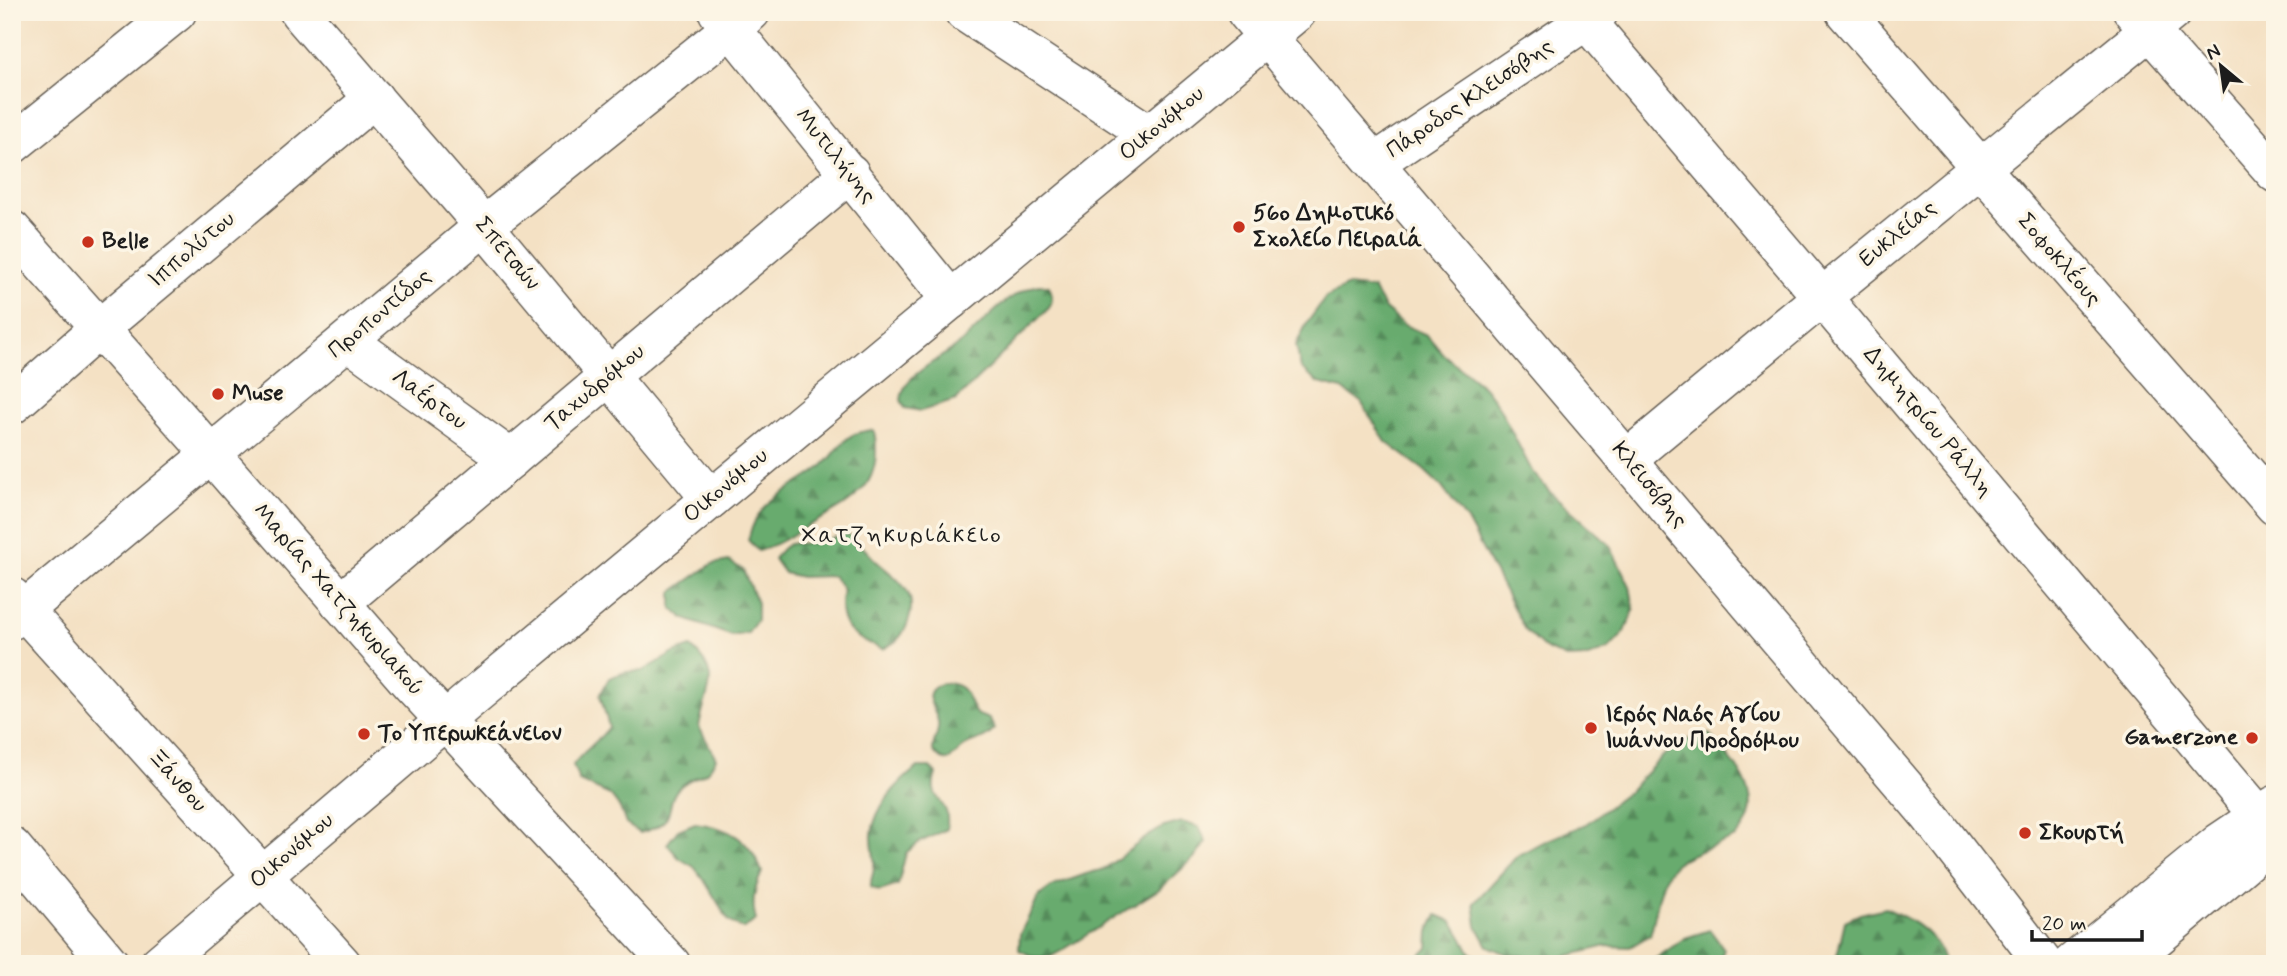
<svg xmlns="http://www.w3.org/2000/svg" width="2287" height="976" font-family="Mynerve,sans-serif">
	<style>
		.forest { fill: url(#forest-firs); stroke: #426445; stroke-width: 2 }
		.lines { fill: none; stroke-linecap: round; stroke-linejoin: round }
		.minor-casing { stroke: #686157; stroke-width: 41 }
		.tertiary-casing { stroke: #686157; stroke-width: 41 }
		.secondary-casing { stroke: #686157; stroke-width: 41 }
		.minor { stroke: #fff; stroke-width: 38 }
		.tertiary { stroke: #fff; stroke-width: 38 }
		.secondary { stroke: #fff; stroke-width: 38 }
		.poi-dot { fill: #c8321e; stroke: #fcf5e5; stroke-width: 2.5 }
		.labels { text-anchor: middle; dominant-baseline: central; stroke-width: 7; stroke-linejoin: round; paint-order: stroke }
		.street-label { font-size: 23px; fill: #1c1c1c; stroke: #fcf5e5 }
		.poi-label { font-size: 23px; font-weight: bold; fill: #1c1c1c; stroke: #fcf5e5; text-anchor: start }
		.neighbourhood-label { font-size: 24px; letter-spacing: 2px; fill: #1c1c1c; stroke: #fcf5e5 }
	</style>
	<defs>
		<pattern id="forest-firs" width="22" height="20" patternUnits="userSpaceOnUse" patternTransform="scale(1.75)"><rect width="22" height="20" fill="#68ab6e"/><path d="M5 1l3.5 6h-7zM16 11l3.5 6h-7z" fill="#558a5a"/></pattern>
	</defs>
	<rect width="100%" height="100%" fill="#fcf5e5"/>
	<filter id="ink" filterUnits="userSpaceOnUse"><feTurbulence type="fractalNoise" baseFrequency=".0143" numOctaves="2"/><feDisplacementMap in="SourceGraphic" scale="14" xChannelSelector="R" yChannelSelector="G"/><feConvolveMatrix kernelMatrix="1 2 1 2 8 2 1 2 1" color-interpolation-filters="sRGB"/></filter>
	<filter id="wash" filterUnits="userSpaceOnUse"><feTurbulence type="fractalNoise" baseFrequency=".00686" numOctaves="4" result="noise"/><feDisplacementMap in="SourceGraphic" scale="28" xChannelSelector="R" yChannelSelector="G"/><feGaussianBlur stdDeviation="1.57" result="paint"/><feColorMatrix in="noise" values="0 0 0 0 0 0 0 0 0 0 0 0 0 0 0 0 0 1.4 0 .05"/><feComposite in="paint" operator="in"/></filter>
	<g filter="url(#wash)">
		<rect width="100%" height="100%" fill="#f4e1c4"/>
		<!-- forest -->
		<g class="forest">
			<path d="M1039,285L1049,286C1053,295 1053,300 1049,308L956,400L921,411L905,408L901,400C902,392 904,386 910,380C925,364 945,356 962,342C986,322 1007,292 1039,285Z"/>
			<polygon points="1348,286 1373,289 1385,309 1404,325 1427,335 1443,354 1484,387 1499,407 1533,473 1550,492 1609,544 1630,586 1634,609 1625,632 1609,649 1588,657 1566,658 1544,648 1525,630 1469,524 1441,486 1424,470 1386,442 1361,402 1342,389 1319,383 1301,369 1296,345 1307,323 1326,297"/>
			<path d="M874,430C885,489 851,502 806,527C790,536 776,546 758,551L748,540C758,497 789,493 819,469C843,450 839,432 874,430Z"/>
			<path d="M847,534C859,541 865,550 875,560C898,581 922,592 906,627C900,639 895,643 883,649C851,638 835,625 843,590L833,576L801,577L784,573L774,559C789,536 794,546 814,543C825,541 836,536 847,534Z"/>
			<polygon points="729,561 743,570 757,603 757,620 748,633 732,636 685,619 672,609 672,592 712,564"/>
			<path d="M691,647C724,676 705,690 699,727L716,758C704,782 699,771 682,785C660,803 684,821 640,833L626,824L620,808L610,795L579,781L573,765C584,750 598,742 609,727L600,695L609,678L625,672L643,671L674,653Z"/>
			<path d="M942,683C969,683 965,696 976,714L989,719L995,729C982,743 978,738 965,746C953,753 950,771 933,751C932,741 940,733 938,722C936,706 917,694 942,683Z"/>
			<path d="M1709,734C1730,757 1766,795 1744,827C1741,831 1738,836 1733,838C1717,847 1682,854 1671,868C1658,885 1657,914 1650,935L1630,947L1607,946L1559,958L1509,955L1488,946L1477,926L1474,903L1517,856L1539,844L1586,824L1628,792L1664,755L1684,741Z"/>
			<path d="M918,767H930L936,774C929,794 939,796 946,811C948,816 947,824 947,829L918,843L906,853L898,885L880,891L871,887C870,879 874,874 874,866C875,855 871,844 872,833C875,807 898,782 918,767Z"/>
			<polygon points="1182,822 1199,827 1206,842 1197,855 1161,888 1063,950 1050,957 1034,957 1019,950 1020,934 1039,896 1053,886 1086,874 1104,869 1148,836 1164,827"/>
			<path d="M695,823C729,827 750,839 762,872C754,890 751,902 756,920L743,929L729,921L704,880L694,867L679,858L667,844L678,830Z"/>
			<path d="M1885,908C1911,919 1938,934 1945,964H1835L1845,921L1860,914Z"/>
			<polygon points="1437,915 1453,922 1471,953 1489,964 1412,964 1428,948 1429,931"/>
			<polygon points="1710,930 1724,949 1719,964 1648,964 1685,938"/>
		</g>
	</g>
	<g filter="url(#ink)">
		<g class="lines">
			<!-- minor casing -->
			<g class="minor-casing">
				<g id="minor">
					<polyline points="299,12 484,226 711,499"/>
					<polyline points="718,12 951,300"/>
					<polyline points="964,12 1149,134"/>
					<polyline points="1579,12 1822,297 2275,835"/>
					<polyline points="1845,12 2275,506"/>
					<polyline points="2133,12 2275,173"/>
					<polyline points="12,145 177,12"/>
					<polyline points="1376,162 1599,12"/>
					<polyline points="348,341 511,459"/>
					<polyline points="12,405 100,328 374,98"/>
					<polyline points="1627,459 1822,297 2172,12"/>
					<polyline points="12,597 342,964"/>
					<polyline points="340,603 850,173"/>
					<polyline points="12,620 484,226 751,12"/>
					<polyline points="12,847 110,964"/>
					<polyline points="159,964 474,696 1297,12"/>
					<polyline points="2125,964 2275,838"/>
				</g>
			</g>
			<!-- tertiary casing -->
			<g class="tertiary-casing">
				<g id="tertiary">
					<polyline points="1246,12 1929,815 2044,964"/>
					<polyline points="12,230 211,454 410,683 671,964"/>
				</g>
			</g>
			<!-- secondary casing -->
			<g class="secondary-casing">
				<polyline id="secondary" points="2071,964 2220,842 2275,805"/>
			</g>
			<!-- minor -->
			<use href="#minor" class="minor"/>
			<!-- tertiary -->
			<use href="#tertiary" class="tertiary"/>
			<!-- secondary -->
			<use href="#secondary" class="secondary"/>
		</g>
	</g>
	<!-- markers -->
	<g class="poi-dot">
		<circle cx="1239" cy="227" r="7"/>
		<circle cx="88" cy="242" r="7"/>
		<circle cx="218" cy="394" r="7"/>
		<circle cx="1591" cy="728" r="7"/>
		<circle cx="364" cy="734" r="7"/>
		<circle cx="2252" cy="738" r="7"/>
		<circle cx="2025" cy="833" r="7"/>
	</g>
	<g class="labels">
		<!-- street labels -->
		<g class="street-label">
			<text transform="translate(1470 99) rotate(-34)">Πάροδος Κλεισόβης</text>
			<text transform="translate(1162 124) rotate(-40)">Οικονόμου</text>
			<text transform="translate(835 156) rotate(51)">Μυτιλήνης</text>
			<text transform="translate(1898 234) rotate(-39)">Ευκλείας</text>
			<text transform="translate(192 250) rotate(-40)">Ιππολύτου</text>
			<text transform="translate(507 254) rotate(50)">Σπετσών</text>
			<text transform="translate(2059 260) rotate(49)">Σοφοκλέους</text>
			<text transform="translate(380 314) rotate(-40)">Προποντίδος</text>
			<text transform="translate(595 388) rotate(-40)">Ταχυδρόμου</text>
			<text transform="translate(429 400) rotate(36)">Λαέρτου</text>
			<text transform="translate(1928 422) rotate(50)">Δημητρίου Ράλλη</text>
			<text transform="translate(1649 485) rotate(50)">Κλεισόβης</text>
			<text transform="translate(726 486) rotate(-40)">Οικονόμου</text>
			<text transform="translate(338 600) rotate(49)">Μαρίας Χατζηκυριακού</text>
			<text transform="translate(177 781) rotate(48)">Ξάνθου</text>
			<text transform="translate(292 851) rotate(-41)">Οικονόμου</text>
		</g>
		<!-- poi labels -->
		<g class="poi-label">
			<text x="1253" y="214">56ο Δημοτικό<tspan x="1253" dy="26">Σχολείο Πειραιά</tspan></text>
			<text x="102" y="242">Belle</text>
			<text x="232" y="394">Muse</text>
			<text x="1605" y="715">Ιερός Ναός Αγίου<tspan x="1605" dy="26">Ιωάννου Προδρόμου</tspan></text>
			<text x="378" y="734">Το Υπερωκεάνειον</text>
			<text x="2238" y="738" text-anchor="end">Gamerzone</text>
			<text x="2039" y="833">Σκουρτή</text>
		</g>
		<!-- neighbourhood labels -->
		<g class="neighbourhood-label">
			<text x="902" y="535">Χατζηκυριάκειο</text>
		</g>
	</g>
	<!-- margin -->
	<rect width="2287" height="976" fill="none" stroke="#fcf5e5" stroke-width="42"/>
	<!-- north arrow -->
	<g transform="translate(2221 66) rotate(331)" stroke="#fcf5e5" stroke-width="5" paint-order="stroke">
	<path d="M0-5L12 26L0 18L-12 26Z" fill="#1c1c1c"/>
	<text y="-10" font-size="19" font-weight="bold" text-anchor="middle" fill="#1c1c1c">N</text>
	</g>
	<!-- scale -->
	<path d="M2032 930v10h110v-10" fill="none" stroke="#1c1c1c" stroke-width="3.5"/>
	<text x="2042" y="930" font-size="21" fill="#1c1c1c" stroke="#fcf5e5" stroke-width="5" paint-order="stroke">20 m</text>
</svg>
